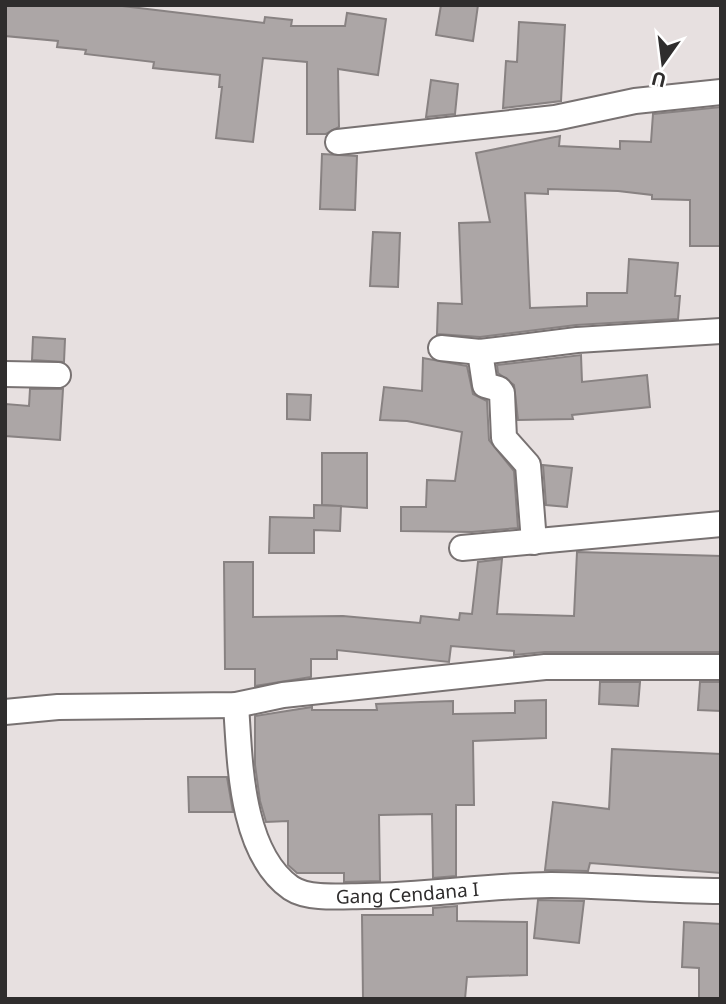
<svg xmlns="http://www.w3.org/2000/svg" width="726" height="1004" font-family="'Noto Sans',sans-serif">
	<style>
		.building { fill: #aca6a6; stroke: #888282; stroke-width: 2 }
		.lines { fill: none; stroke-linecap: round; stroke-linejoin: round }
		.street-casing { stroke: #787272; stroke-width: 28 }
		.street { stroke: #fff; stroke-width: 24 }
		.labels { text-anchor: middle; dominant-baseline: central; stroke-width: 6; stroke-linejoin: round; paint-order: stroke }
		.street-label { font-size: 19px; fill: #2f2d2d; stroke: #fff }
	</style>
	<rect width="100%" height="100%" fill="#e7e0e0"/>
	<!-- building -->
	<g class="building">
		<polygon points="5,5 114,5 264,23 265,17 292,20 291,26 345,26 347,13 386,19 378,75 338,69 339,127 326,134 307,134 307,62 263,58 253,142 216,138 222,87 219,87 220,75 153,68 154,62 85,54 86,50 57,47 58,41 5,36"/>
		<polygon points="441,5 478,5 473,41 436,35"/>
		<polygon points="519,22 565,25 561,101 503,108 506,61 517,62"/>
		<polygon points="431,80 458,84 455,114 426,117"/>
		<polygon points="721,107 721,246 690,246 690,200 652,199 652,195 618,191 548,189 548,194 525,193 530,308 587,306 587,293 627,293 629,259 678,263 675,296 680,296 678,319 576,325 480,337 437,334 438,303 462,304 459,223 490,222 476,153 560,136 559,146 620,149 620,141 651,142 653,114"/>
		<polygon points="322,154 357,156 355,210 320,209"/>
		<polygon points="373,232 400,233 398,287 370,286"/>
		<polygon points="33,337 65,339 64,362 32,360"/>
		<polygon points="581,355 582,382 647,375 650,407 572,415 573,419 518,420 514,385 498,373 497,365"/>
		<polygon points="423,358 467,366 473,394 487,401 489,440 514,471 518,528 472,532 401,531 401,507 426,507 427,480 455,481 462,432 407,421 380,420 384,387 422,391"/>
		<polygon points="30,389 63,389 60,440 5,436 6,404 29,406"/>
		<polygon points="287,394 311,395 310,420 287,419"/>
		<polygon points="322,453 367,453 367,508 322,505"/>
		<polygon points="543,465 572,468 567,507 546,505"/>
		<polygon points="314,505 341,506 340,531 314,530 314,553 269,553 270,517 314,518"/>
		<polygon points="577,552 721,556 721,652 545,652 514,655 514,651 451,646 449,662 337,650 337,659 311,659 311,677 255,686 255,669 225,669 224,562 253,562 253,617 343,616 420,623 421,616 459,620 460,613 472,614 478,562 502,559 497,614 574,616"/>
		<polygon points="600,682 640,682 638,706 599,704"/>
		<polygon points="700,682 721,682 721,711 698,710"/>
		<polygon points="546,700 546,738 473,741 474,805 456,805 456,876 433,878 432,814 379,815 380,881 344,882 344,873 297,873 288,865 288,821 266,822 260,801 255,765 255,716 312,707 312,710 377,710 376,704 421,702 453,701 453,714 515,713 515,701"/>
		<polygon points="612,749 721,754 721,873 590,863 588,871 545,870 553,802 609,809"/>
		<polygon points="188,777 227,777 233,812 189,812"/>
		<polygon points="538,900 584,901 579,943 534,938"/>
		<polygon points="457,906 457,921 527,922 527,975 467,977 465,999 363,999 362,915 433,915 433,908"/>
		<polygon points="684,922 721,924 721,999 699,999 699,968 682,967"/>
	</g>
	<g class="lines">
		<!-- street casing -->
		<g class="street-casing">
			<g id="street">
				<polyline points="338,142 555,118 635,101 721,92"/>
				<polyline points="441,348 480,352 577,340 721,331"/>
				<polyline points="480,352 485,385 499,389 502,393 504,438 528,465 534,542"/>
				<polyline points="5,374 58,375"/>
				<polyline points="462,548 721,524"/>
				<path id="s1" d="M236,705C240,760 240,852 291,888C309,900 344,896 365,896C427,896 488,885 551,885C607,885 664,891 721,891"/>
				<polyline points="5,712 58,707 236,705 283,695 545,667 721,667"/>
			</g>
		</g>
		<!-- street -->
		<use href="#street" class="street"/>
	</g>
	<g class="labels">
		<!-- street labels -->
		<g class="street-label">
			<text stroke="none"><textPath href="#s1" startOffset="315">Gang Cendana I</textPath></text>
		</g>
	</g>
	<!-- border -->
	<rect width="726" height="1004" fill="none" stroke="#2f2d2d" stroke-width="14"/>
	<!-- north arrow -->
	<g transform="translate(663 63) rotate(194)" stroke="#ffffff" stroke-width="5" paint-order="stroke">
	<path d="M0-5L12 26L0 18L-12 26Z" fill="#2f2d2d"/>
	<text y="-10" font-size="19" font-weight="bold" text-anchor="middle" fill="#2f2d2d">U</text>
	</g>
</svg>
